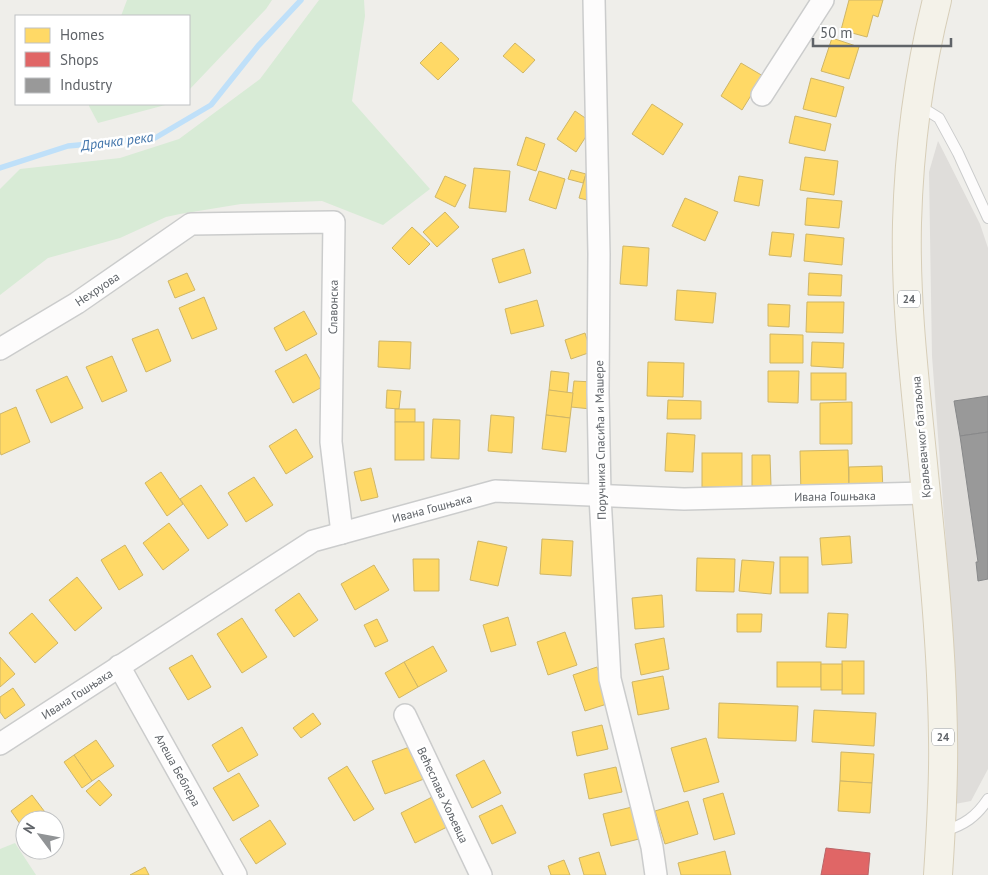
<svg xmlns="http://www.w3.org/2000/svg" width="988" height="875" font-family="'PT Sans',sans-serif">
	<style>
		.industrial { fill: #dfddda }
		.green { fill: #d8ebd6 }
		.homes { fill: #ffd966; stroke: #cfb667 }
		.shops { fill: #e06666; stroke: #b96567 }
		.industry { fill: #999; stroke: #88898a }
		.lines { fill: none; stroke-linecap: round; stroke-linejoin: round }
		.stream { stroke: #bfe0f9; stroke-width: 5.5 }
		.service-casing { stroke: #cbcccc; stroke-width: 12 }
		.minor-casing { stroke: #cbcccc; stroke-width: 24 }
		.primary-casing { stroke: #d7ceb8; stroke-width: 30 }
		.service { stroke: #fdfcfc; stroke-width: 10 }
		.minor { stroke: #fdfcfc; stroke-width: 21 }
		.primary { stroke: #f4f2e9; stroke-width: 28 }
		.labels { text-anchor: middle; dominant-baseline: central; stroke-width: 5; stroke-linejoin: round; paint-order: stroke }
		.shield { fill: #fff; stroke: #8f9295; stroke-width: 1 }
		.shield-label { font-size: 11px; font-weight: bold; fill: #5f6368 }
		.street-label { font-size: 12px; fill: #5f6368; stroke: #fff }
		.water-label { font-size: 14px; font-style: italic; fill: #4174aa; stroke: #fff }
	</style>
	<rect width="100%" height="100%" fill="#efeeea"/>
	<!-- industrial -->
	<polygon class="industrial" points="938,141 980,224 988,248 988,769 971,801 955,804 955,664 932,356 929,172"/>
	<!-- green -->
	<g class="green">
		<polygon points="127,0 272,0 266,9 189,90 189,16 121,16"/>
		<polygon points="319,0 364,0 365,16 352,101 430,189 383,225 322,201 241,204 180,214 166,217 120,238 48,258 0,295 0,189 20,169 120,158 179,139 260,79"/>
		<polygon points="89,104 169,104 98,123 89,106"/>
		<polygon points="15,843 36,875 0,875 0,849"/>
	</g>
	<!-- homes -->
	<g class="homes">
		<polygon points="849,0 883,0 878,17 873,15 867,37 841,30"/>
		<polygon points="832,38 859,47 849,79 821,71"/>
		<polygon points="441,42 459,59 438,80 420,63"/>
		<polygon points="515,43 535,60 523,73 503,56"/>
		<polygon points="741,63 763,76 742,110 721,96"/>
		<polygon points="811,78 844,87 836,117 803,109"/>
		<polygon points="652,104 683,124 663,155 632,134"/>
		<polygon points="575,111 594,124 576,152 557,139"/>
		<polygon points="795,116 831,124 825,151 789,143"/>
		<polygon points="526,137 545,144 536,171 517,165"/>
		<polygon points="805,157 838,161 834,195 800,190"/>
		<polygon points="474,168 510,171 506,212 469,208"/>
		<polygon points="571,170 586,174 583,183 568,179"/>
		<polygon points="539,171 565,179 556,209 529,200"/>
		<polygon points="586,174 597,177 591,201 579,198"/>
		<polygon points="445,176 466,185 455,207 435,197"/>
		<polygon points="739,176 763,180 759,206 734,201"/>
		<polygon points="685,198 718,212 705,241 672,226"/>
		<polygon points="807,198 842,201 839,228 805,225"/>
		<polygon points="445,212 459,227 437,247 423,232"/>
		<polygon points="412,227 430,244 409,265 392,248"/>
		<polygon points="772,232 794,234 791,257 769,255"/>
		<polygon points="806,234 844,238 842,265 804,261"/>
		<polygon points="623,246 649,248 647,286 620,284"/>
		<polygon points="524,249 531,273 499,283 492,259"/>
		<polygon points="187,273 195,290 175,298 168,281"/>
		<polygon points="809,273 842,275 841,296 808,295"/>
		<polygon points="677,290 716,293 713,323 675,320"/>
		<polygon points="204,297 217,329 192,339 179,308"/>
		<polygon points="537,300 544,326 511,334 505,309"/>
		<polygon points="807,302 844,302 843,333 806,332"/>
		<polygon points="768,304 790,305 789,327 768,326"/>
		<polygon points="304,311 317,334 286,351 274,328"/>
		<polygon points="158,329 171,361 146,372 132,339"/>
		<polygon points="585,333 591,352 571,359 565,340"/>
		<polygon points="770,334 803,335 803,363 770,363"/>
		<polygon points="379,341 411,342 410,369 378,367"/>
		<polygon points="812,342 844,343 843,368 811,366"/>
		<polygon points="306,354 324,386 293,403 275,371"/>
		<polygon points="112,356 127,391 102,402 86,367"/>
		<polygon points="648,362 684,363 683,397 647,396"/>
		<polygon points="551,371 569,373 567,393 549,390"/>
		<polygon points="768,371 799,371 798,403 768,402"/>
		<rect x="811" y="373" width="35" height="27"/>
		<polygon points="67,376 83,408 51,423 36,390"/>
		<polygon points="574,381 593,382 591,409 571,407"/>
		<polygon points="387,390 401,391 399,409 386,408"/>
		<polygon points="549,390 573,393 570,418 546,415"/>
		<polygon points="668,400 701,401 701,419 667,419"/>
		<polygon points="852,402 852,444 820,444 820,403"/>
		<polygon points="16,407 30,442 1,455 0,451 0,414"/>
		<rect x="395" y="409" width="20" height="13"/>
		<polygon points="491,415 514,417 512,453 488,451"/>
		<polygon points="546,415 570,418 566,452 542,449"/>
		<polygon points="433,419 460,420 459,459 431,458"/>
		<rect x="395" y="422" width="29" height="38"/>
		<polygon points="296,429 313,457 286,474 269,446"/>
		<polygon points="667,433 695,435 693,472 665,471"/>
		<polygon points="848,450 849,493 801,495 800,451"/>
		<rect x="702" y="453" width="40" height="34"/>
		<polygon points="752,455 770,455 771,486 752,486"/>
		<polygon points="882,466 883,492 849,493 849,467"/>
		<polygon points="371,468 378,497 361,501 354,472"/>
		<polygon points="161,472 183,504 167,516 145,483"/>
		<polygon points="254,477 273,505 246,522 228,493"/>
		<polygon points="201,485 228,525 208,539 180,499"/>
		<polygon points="169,523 189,550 163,570 143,543"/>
		<polygon points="850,536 852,563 822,565 820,538"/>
		<polygon points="542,539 573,541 571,576 540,574"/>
		<polygon points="478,541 507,547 498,586 470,580"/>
		<polygon points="125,545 143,575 119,590 101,560"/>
		<rect x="780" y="557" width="28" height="36"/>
		<polygon points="697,558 735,559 734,592 696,591"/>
		<polygon points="413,559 439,559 439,591 414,591"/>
		<polygon points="742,560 774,562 771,594 739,591"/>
		<polygon points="374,565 389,590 355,610 341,584"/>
		<polygon points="77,577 102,608 75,631 49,600"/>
		<polygon points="299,593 318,620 294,637 275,610"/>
		<polygon points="662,595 664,627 635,629 632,598"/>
		<polygon points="32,613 58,643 35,663 9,633"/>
		<polygon points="828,613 848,614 846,648 826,647"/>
		<polygon points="737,614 762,614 761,632 737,632"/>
		<polygon points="508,617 516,645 491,652 483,625"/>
		<polygon points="242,618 267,657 242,673 217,634"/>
		<polygon points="377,619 388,641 375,647 364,625"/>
		<polygon points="565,632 577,665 548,675 537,642"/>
		<polygon points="664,638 669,669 641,675 635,644"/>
		<polygon points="433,646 447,671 418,687 404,662"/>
		<polygon points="192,655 211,687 188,700 169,668"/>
		<polygon points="0,657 15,674 0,687"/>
		<rect x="842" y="661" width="22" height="33"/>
		<polygon points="404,662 418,687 399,698 385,673"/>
		<rect x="777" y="662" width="44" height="25"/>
		<rect x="821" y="664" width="21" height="26"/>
		<polygon points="597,667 610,703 585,711 573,675"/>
		<polygon points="663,676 669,709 638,715 632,682"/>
		<polygon points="13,688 25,705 5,719 0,712 0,697"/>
		<polygon points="719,703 798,706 796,741 718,738"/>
		<polygon points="814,710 876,713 874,746 812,742"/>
		<polygon points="313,713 321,724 301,738 293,728"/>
		<polygon points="602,725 608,749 577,756 572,732"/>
		<polygon points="242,727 258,755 228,772 212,745"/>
		<polygon points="706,738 719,782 684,792 671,748"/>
		<polygon points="96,740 114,766 92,781 74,755"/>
		<polygon points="412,746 424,779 385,794 372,761"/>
		<polygon points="841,752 874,754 872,783 840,781"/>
		<polygon points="74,755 92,781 82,788 64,762"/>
		<polygon points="484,760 501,793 472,808 456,775"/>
		<polygon points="347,766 374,809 354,821 328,778"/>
		<polygon points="616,767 622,792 589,799 584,774"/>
		<polygon points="239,773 259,806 233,821 213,788"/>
		<polygon points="99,780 112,795 100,806 86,791"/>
		<polygon points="840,781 872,783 870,813 838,811"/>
		<polygon points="723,793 735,834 714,840 703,799"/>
		<polygon points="32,795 51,820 25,820 25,831 11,811"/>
		<polygon points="434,796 449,826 415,843 401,813"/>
		<polygon points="688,801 698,834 665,844 655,811"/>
		<polygon points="502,805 516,833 492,844 479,816"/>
		<polygon points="632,807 639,839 611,846 603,814"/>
		<polygon points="270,820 286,844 256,864 240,839"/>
		<polygon points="725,851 731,875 681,875 678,863"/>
		<polygon points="599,852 606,875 584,875 579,858"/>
		<polygon points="564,860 570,875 551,875 548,866"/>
		<polygon points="145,867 149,875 130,875"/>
	</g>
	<!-- shops -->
	<polygon class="shops" points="826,848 870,853 868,875 821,875"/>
	<!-- industry -->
	<g class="industry">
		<polygon points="988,396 988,432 960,436 954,401"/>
		<polygon points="988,432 988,579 978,581 976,562 978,562 960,436"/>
	</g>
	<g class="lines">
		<!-- stream -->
		<polyline class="stream" points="0,168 68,146 155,138 211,105 258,46 301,0"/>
		<!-- service casing -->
		<g class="service-casing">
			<g id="service">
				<polyline points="918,105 939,118 958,153 988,218"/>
				<path d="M944,831C964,825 976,817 988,799"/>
			</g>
		</g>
		<!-- minor casing -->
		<g class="minor-casing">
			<g id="minor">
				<polyline points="594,0 599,254 598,392 600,496 610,679 652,847 656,875"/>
				<polyline points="762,95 823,0"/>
				<polyline points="0,349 77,303 191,224 334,222 331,442 342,533"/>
				<polyline points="119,666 236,875"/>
				<polyline points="405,715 481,875"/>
				<polyline points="0,744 313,541 495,491 684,499 926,493"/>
			</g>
		</g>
		<!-- primary casing -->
		<g class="primary-casing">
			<path id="primary" d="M937,0C919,72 909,148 907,223C905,307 916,391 924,474C933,561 942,650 943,738C944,784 941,830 938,875"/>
		</g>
		<!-- service -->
		<use href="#service" class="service"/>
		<!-- minor -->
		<use href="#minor" class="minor"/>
		<!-- primary -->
		<use href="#primary" class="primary"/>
	</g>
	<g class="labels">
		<!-- shield labels -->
		<g class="shield">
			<rect x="898" y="290.5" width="22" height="17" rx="4"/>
			<rect x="932" y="728.5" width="22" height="17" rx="4"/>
		</g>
		<g class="shield-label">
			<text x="909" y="299">24</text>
			<text x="943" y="737">24</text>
		</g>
		<!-- street labels -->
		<g class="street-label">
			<text transform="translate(97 289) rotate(-34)">Нехруова</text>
			<text transform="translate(333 307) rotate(-89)">Славонска</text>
			<text transform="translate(921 437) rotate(-95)">Краљевачког батаљона</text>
			<text transform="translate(600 440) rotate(-91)">Поручника Спасића и Машере</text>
			<text transform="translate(835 496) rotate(-1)">Ивана Гошњака</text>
			<text transform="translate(432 508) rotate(-15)">Ивана Гошњака</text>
			<text transform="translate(77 694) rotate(-33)">Ивана Гошњака</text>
			<text transform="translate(178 770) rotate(61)">Алеша Беблера</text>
			<text transform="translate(443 795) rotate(65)">Већеслава Хољевца</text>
		</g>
		<!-- water labels -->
		<g class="water-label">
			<text transform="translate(117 141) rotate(-7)">Драчка река</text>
		</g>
	</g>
	<!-- legend -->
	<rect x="15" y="15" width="175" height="90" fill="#ffffff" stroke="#bfc1c3"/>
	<rect x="25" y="28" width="25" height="15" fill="#ffd966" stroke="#bfc1c3"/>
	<text x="60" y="40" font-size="15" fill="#5f6368">Homes</text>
	<rect x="25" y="52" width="25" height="15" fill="#e06666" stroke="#bfc1c3"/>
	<text x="60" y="65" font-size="15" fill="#5f6368">Shops</text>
	<rect x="25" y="78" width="25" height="15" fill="#999999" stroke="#bfc1c3"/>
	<text x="60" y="90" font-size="15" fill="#5f6368">Industry</text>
	<!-- north arrow -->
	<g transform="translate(40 835) rotate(302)"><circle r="24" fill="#ffffff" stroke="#bfc1c3"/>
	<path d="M0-4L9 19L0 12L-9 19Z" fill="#919496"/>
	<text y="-8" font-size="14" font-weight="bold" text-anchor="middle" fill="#5f6368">N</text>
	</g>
	<!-- scale -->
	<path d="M813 38v8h138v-8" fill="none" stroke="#5f6368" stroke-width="2.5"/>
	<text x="820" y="38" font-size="15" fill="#5f6368" stroke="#ffffff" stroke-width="4" paint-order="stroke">50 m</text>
</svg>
